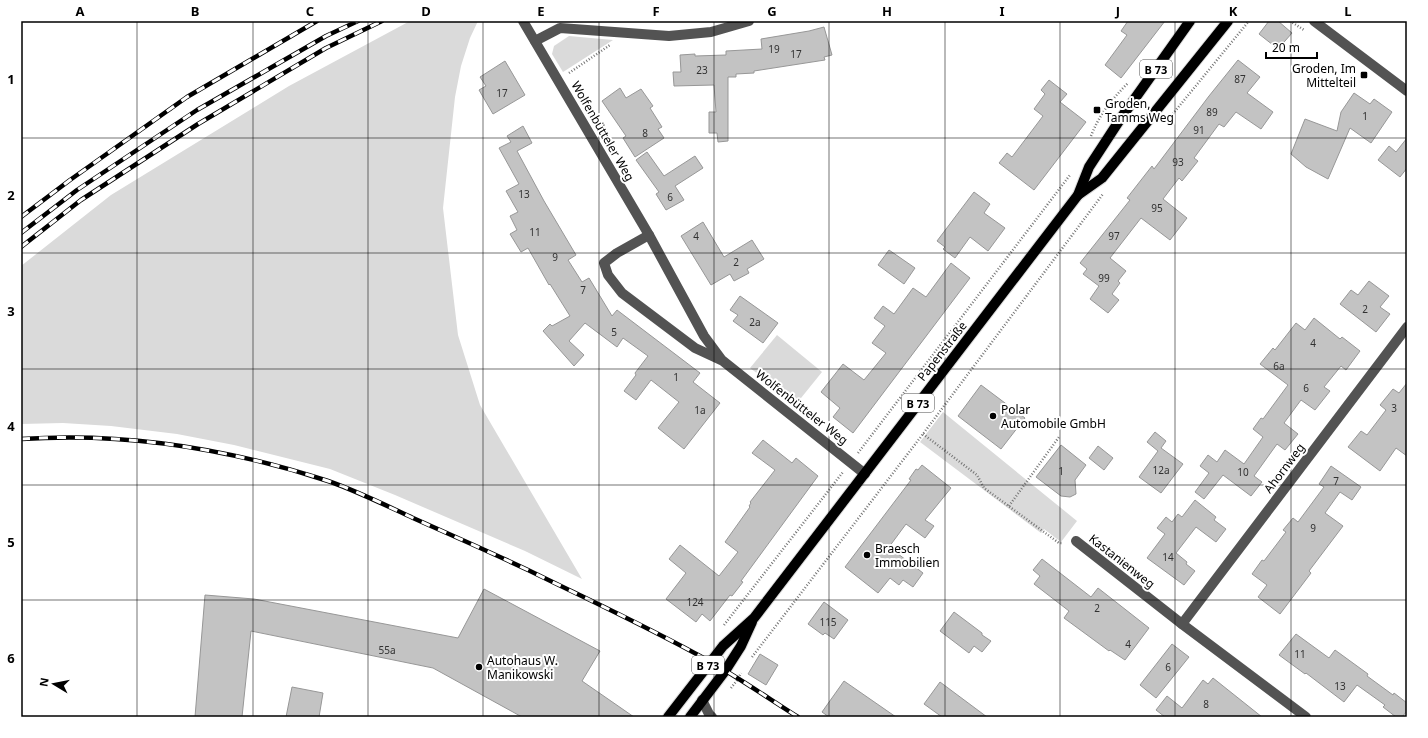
<svg xmlns="http://www.w3.org/2000/svg" width="1428" height="738" font-family="'Noto Sans',sans-serif">
	<style>
		.green { fill: #dadada }
		.building { fill: #c3c3c3; stroke: #979797 }
		.lines { fill: none; stroke-linecap: round; stroke-linejoin: round }
		.major-casing { stroke: #dbdbdb; stroke-width: 12 }
		.path { stroke: #757575; stroke-width: 2.5; stroke-dasharray: 1 2; stroke-linecap: butt }
		.minor { stroke: #535353; stroke-width: 10 }
		.major { stroke: #000; stroke-width: 10 }
		.rail-casing { stroke: #000; stroke-width: 4.5 }
		.rail { stroke: #fff; stroke-width: 3; stroke-dasharray: 9; stroke-linecap: butt }
		.grid { fill: none; stroke: #000; stroke-width: 1; stroke-opacity: 0.55 }
		.poi-dot { fill: #000; stroke: #fff; stroke-width: 1.5 }
		.labels { text-anchor: middle; dominant-baseline: central; stroke-width: 4; stroke-linejoin: round; paint-order: stroke }
		.number-label { font-size: 10px; fill: #313131 }
		.shield { fill: #fff; stroke: #4c4c4c; stroke-width: 1 }
		.shield-label { font-size: 11px; font-weight: bold; fill: #000 }
		.poi-label { font-size: 12px; fill: #000; stroke: #fff; text-anchor: start }
		.street-label { font-size: 12px; fill: #000; stroke: #fff }
		.neatline { fill: none; stroke: #000; stroke-width: 1.5 }
		.grid-label { font-size: 13px; text-anchor: middle; font-weight: bold; fill: #000 }
	</style>
	<rect width="100%" height="100%" fill="#fff"/>
	<!-- green -->
	<g class="green">
		<polygon points="410,21 478,21 470,38 461,66 455,97 443,208 458,335 480,405 582,579 525,551 395,495 330,469 234,445 177,434 111,426 63,423 21,424 21,266 111,195 289,86"/>
		<polygon points="569,36 613,40 563,72 552,54 554,46"/>
		<polygon points="777,335 822,372 797,403 750,368"/>
		<polygon points="943,412 1077,521 1061,542 1044,529 1041,533 920,442"/>
	</g>
	<!-- building -->
	<g class="building">
		<polygon points="1128,21 1165,21 1121,78 1105,65 1127,35 1121,31"/>
		<polygon points="1269,21 1278,21 1292,33 1278,49 1259,34"/>
		<polygon points="824,27 832,55 824,57 825,60 754,71 754,73 736,74 736,77 728,77 728,141 718,142 717,133 709,133 709,112 716,112 714,85 674,86 673,72 681,72 680,55 695,54 695,56 726,55 726,51 762,49 761,39 809,31"/>
		<polygon points="1238,60 1260,77 1247,93 1273,112 1261,129 1236,112 1224,127 1219,124 1194,158 1198,161 1182,181 1179,178 1163,199 1187,218 1170,240 1141,218 1110,258 1126,271 1118,281 1120,283 1112,294 1119,300 1108,313 1090,299 1099,286 1083,274 1087,269 1080,263 1130,200 1127,198 1152,166 1154,169 1209,96"/>
		<polygon points="505,61 525,95 493,114 479,90 486,86 480,77"/>
		<polygon points="1049,80 1067,94 1060,102 1086,122 1034,190 999,163 1007,153 1012,157 1043,116 1034,109 1045,94 1041,90"/>
		<polygon points="620,88 626,98 641,89 653,106 650,108 662,127 658,129 664,138 635,157 623,138 626,136 602,101"/>
		<polygon points="1354,93 1370,104 1374,99 1392,112 1371,143 1350,128 1328,179 1306,167 1291,154 1305,119 1337,131 1341,112"/>
		<polygon points="523,126 532,143 517,151 544,201 576,255 568,260 582,282 589,278 612,316 617,310 700,373 693,382 720,403 684,449 658,428 679,402 651,380 636,400 624,391 636,375 635,373 648,356 623,338 617,347 585,323 569,341 584,355 574,366 543,331 550,324 552,326 570,316 550,284 549,285 528,248 521,252 510,234 517,230 510,216 518,212 506,191 519,184 499,148 511,142 507,136"/>
		<polygon points="1407,138 1407,168 1400,177 1378,160 1389,146 1396,152"/>
		<polygon points="647,152 664,176 695,156 703,168 675,186 684,200 666,210 656,194 659,192 636,160"/>
		<polygon points="974,192 990,204 984,213 1005,228 988,251 970,237 955,258 943,249 945,247 937,241"/>
		<polygon points="703,222 724,257 752,240 764,259 747,269 749,273 734,281 730,274 711,285 681,236"/>
		<polygon points="889,250 915,268 904,284 878,265"/>
		<polygon points="951,263 970,278 853,433 833,417 840,408 821,392 843,364 864,380 886,353 872,343 885,326 874,318 883,306 894,314 913,288 926,297"/>
		<polygon points="1369,281 1389,296 1380,307 1390,314 1376,332 1340,304 1351,290 1358,295"/>
		<polygon points="740,296 778,323 763,343 733,321 738,315 730,310"/>
		<polygon points="1314,318 1340,339 1342,337 1360,351 1346,370 1341,366 1324,387 1330,391 1315,410 1301,400 1284,423 1298,434 1285,450 1277,444 1254,476 1262,482 1251,496 1223,475 1204,499 1195,492 1209,473 1200,466 1208,455 1217,462 1225,450 1244,464 1263,437 1253,429 1261,418 1263,419 1288,385 1260,364 1273,348 1275,350 1296,323 1305,330"/>
		<polygon points="1407,383 1407,456 1396,448 1380,471 1348,447 1361,431 1367,435 1386,410 1380,405 1393,389 1399,393"/>
		<polygon points="981,385 1025,418 1001,449 958,416"/>
		<polygon points="1155,432 1166,441 1161,448 1183,464 1161,493 1139,477 1158,451 1147,442"/>
		<polygon points="763,440 792,463 796,458 818,476 741,581 743,582 732,596 730,595 710,621 702,614 696,622 666,599 686,573 669,559 680,545 719,576 738,552 725,542 750,507 749,506 751,503 750,502 775,470 752,453"/>
		<polygon points="1061,445 1086,465 1075,480 1076,494 1070,497 1061,496 1036,477"/>
		<polygon points="1098,446 1113,458 1104,470 1089,458"/>
		<polygon points="922,465 951,488 925,520 934,526 925,538 906,524 889,547 923,573 913,587 903,580 899,585 890,578 878,593 845,567 911,480 909,479 916,469 918,470"/>
		<polygon points="1331,466 1361,487 1352,500 1340,492 1325,513 1343,526 1309,571 1311,573 1280,614 1258,597 1267,585 1252,574 1262,560 1264,561 1286,532 1283,530 1293,518 1298,522 1324,487 1319,484"/>
		<polygon points="1195,500 1216,517 1214,520 1226,529 1216,542 1196,527 1176,553 1187,562 1186,564 1195,571 1184,585 1147,558 1165,534 1157,528 1166,517 1172,522 1178,514 1182,517"/>
		<polygon points="1042,559 1091,597 1098,588 1149,628 1125,660 1110,650 1109,651 1064,618 1069,611 1034,584 1040,576 1033,570"/>
		<polygon points="484,589 600,651 582,681 634,717 522,717 433,668 251,631 242,717 195,717 205,595 254,599 458,638"/>
		<polygon points="824,602 848,620 834,639 825,633 823,635 808,624"/>
		<polygon points="954,612 982,633 982,635 991,641 982,652 974,646 969,653 940,631"/>
		<polygon points="1296,634 1329,658 1335,650 1368,674 1367,676 1393,695 1394,693 1407,703 1407,711 1402,717 1396,717 1383,707 1385,705 1357,685 1344,702 1306,673 1305,674 1279,655"/>
		<polygon points="1172,644 1189,657 1156,698 1140,685"/>
		<polygon points="760,654 778,665 766,685 748,674"/>
		<polygon points="1213,678 1262,717 1165,717 1156,710 1167,696 1182,708 1203,680 1208,684"/>
		<polygon points="844,681 896,717 829,717 822,712"/>
		<polygon points="940,682 987,717 942,717 924,704"/>
		<polygon points="292,687 323,693 319,717 286,717"/>
	</g>
	<g class="lines">
		<!-- major casing -->
		<g class="major-casing">
			<g id="major">
				<polyline points="1078,195 1102,178 1228,21"/>
				<polyline points="668,717 723,646 754,618 1078,195 1089,167 1121,118 1190,21"/>
				<polyline points="690,717 725,671 741,646 752,622"/>
			</g>
		</g>
		<!-- path -->
		<g class="path">
			<polyline points="1290,21 1304,30"/>
			<polyline points="569,73 610,45"/>
			<polyline points="1167,121 1249,21"/>
			<path d="M1091,136C1099,115 1112,99 1128,83"/>
			<polyline points="923,434 977,475 984,488 1059,543 1063,543"/>
			<polyline points="858,453 1070,175"/>
			<polyline points="1009,506 1059,437"/>
			<polyline points="724,625 843,472"/>
			<polyline points="752,657 923,434 1103,194"/>
			<polyline points="731,688 738,679 741,673"/>
		</g>
		<!-- minor -->
		<g class="minor">
			<polyline points="523,21 649,235 617,253 604,263 608,275 622,293 695,348 723,361 865,474"/>
			<polyline points="1314,21 1407,91"/>
			<polyline points="535,41 560,28 669,36 711,32 749,21"/>
			<polyline points="649,235 704,336 721,359"/>
			<polyline points="1076,541 1182,624 1306,717"/>
			<polyline points="1182,624 1407,327"/>
			<polyline points="702,700 709,714 712,717"/>
		</g>
		<!-- major -->
		<use href="#major" class="major"/>
		<!-- rail casing -->
		<g class="rail-casing">
			<g id="rail">
				<polyline points="21,217 70,180 187,97 317,21"/>
				<polyline points="21,233 77,190 197,110 326,36 358,21"/>
				<polyline points="21,247 81,200 198,124 326,48 382,21"/>
				<path d="M21,439C124,432 230,449 328,481C357,491 385,505 413,518C451,535 490,552 528,570C589,600 650,628 709,661C739,678 768,698 798,717"/>
			</g>
		</g>
		<!-- rail -->
		<use href="#rail" class="rail"/>
	</g>
	<!-- grid -->
	<path class="grid" d="M137,21V717M253,21V717M368,21V717M483,21V717M599,21V717M714,21V717M829,21V717M945,21V717M1060,21V717M1175,21V717M1291,21V717M21,138H1407M21,253H1407M21,369H1407M21,485H1407M21,600H1407"/>
	<!-- markers -->
	<g class="poi-dot">
		<rect x="1360" y="71" width="8" height="8" rx="2"/>
		<rect x="1093" y="106" width="8" height="8" rx="2"/>
		<circle cx="993" cy="416" r="4"/>
		<circle cx="867" cy="555" r="4"/>
		<circle cx="479" cy="667" r="4"/>
	</g>
	<g class="labels">
		<!-- number labels -->
		<g class="number-label">
			<text x="774" y="49">19</text>
			<text x="796" y="54">17</text>
			<text x="702" y="70">23</text>
			<text x="1240" y="79">87</text>
			<text x="502" y="93">17</text>
			<text x="1212" y="112">89</text>
			<text x="1365" y="116">1</text>
			<text x="1199" y="130">91</text>
			<text x="645" y="133">8</text>
			<text x="1178" y="162">93</text>
			<text x="524" y="194">13</text>
			<text x="670" y="197">6</text>
			<text x="1157" y="208">95</text>
			<text x="535" y="232">11</text>
			<text x="696" y="236">4</text>
			<text x="1114" y="236">97</text>
			<text x="555" y="257">9</text>
			<text x="736" y="262">2</text>
			<text x="1104" y="278">99</text>
			<text x="583" y="290">7</text>
			<text x="1365" y="309">2</text>
			<text x="755" y="322">2a</text>
			<text x="614" y="332">5</text>
			<text x="1313" y="343">4</text>
			<text x="1279" y="366">6a</text>
			<text x="676" y="377">1</text>
			<text x="1306" y="388">6</text>
			<text x="1394" y="408">3</text>
			<text x="700" y="410">1a</text>
			<text x="1161" y="470">12a</text>
			<text x="1061" y="471">1</text>
			<text x="1243" y="472">10</text>
			<text x="1336" y="481">7</text>
			<text x="1313" y="528">9</text>
			<text x="1168" y="557">14</text>
			<text x="695" y="602">124</text>
			<text x="1097" y="608">2</text>
			<text x="828" y="622">115</text>
			<text x="1128" y="644">4</text>
			<text x="387" y="650">55a</text>
			<text x="1300" y="654">11</text>
			<text x="1168" y="667">6</text>
			<text x="1340" y="686">13</text>
			<text x="1206" y="704">8</text>
		</g>
		<!-- shield labels -->
		<g class="shield">
			<rect x="1140" y="60" width="32" height="18" rx="3"/>
			<rect x="902" y="394" width="32" height="18" rx="3"/>
			<rect x="692" y="656" width="32" height="18" rx="3"/>
		</g>
		<g class="shield-label">
			<text x="1156" y="69">B 73</text>
			<text x="918" y="403">B 73</text>
			<text x="708" y="665">B 73</text>
		</g>
		<!-- poi labels -->
		<g class="poi-label">
			<text x="1356" y="68" text-anchor="end">Groden, Im<tspan x="1356" dy="14">Mittelteil</tspan></text>
			<text x="1105" y="103">Groden,<tspan x="1105" dy="14">Tamms Weg</tspan></text>
			<text x="1001" y="409">Polar<tspan x="1001" dy="14">Automobile GmbH</tspan></text>
			<text x="875" y="548">Braesch<tspan x="875" dy="14">Immobilien</tspan></text>
			<text x="487" y="660">Autohaus W.<tspan x="487" dy="14">Manikowski</tspan></text>
		</g>
		<!-- street labels -->
		<g class="street-label">
			<text transform="translate(603 131) rotate(60)">Wolfenbütteler Weg</text>
			<text transform="translate(942 351) rotate(-52)">Papenstraße</text>
			<text transform="translate(802 407) rotate(38)">Wolfenbütteler Weg</text>
			<text transform="translate(1284 468) rotate(-53)">Ahornweg</text>
			<text transform="translate(1122 561) rotate(38)">Kastanienweg</text>
		</g>
	</g>
	<!-- border -->
	<rect width="1428" height="738" fill="none" stroke="#ffffff" stroke-width="44"/>
	<!-- north arrow -->
	<g transform="translate(54 684) rotate(280)" stroke="#ffffff" stroke-width="3" paint-order="stroke">
	<path d="M0-3L7 15L0 10L-7 15Z" fill="#000000"/>
	<text y="-6" font-size="11" font-weight="bold" text-anchor="middle" fill="#000000">N</text>
	</g>
	<!-- scale -->
	<path d="M1266 52v6h51v-6" fill="none" stroke="#000000" stroke-width="2"/>
	<text x="1272" y="52" font-size="12" fill="#000000" stroke="#ffffff" stroke-width="3" paint-order="stroke">20 m</text>
	<rect x="22" y="22" width="1384" height="694" class="neatline"/>
	<g class="grid-label">
		<text x="80" y="16">A</text>
		<text x="195" y="16">B</text>
		<text x="310" y="16">C</text>
		<text x="426" y="16">D</text>
		<text x="541" y="16">E</text>
		<text x="656" y="16">F</text>
		<text x="772" y="16">G</text>
		<text x="887" y="16">H</text>
		<text x="1002" y="16">I</text>
		<text x="1118" y="16">J</text>
		<text x="1233" y="16">K</text>
		<text x="1348" y="16">L</text>
		<text x="11" y="84">1</text>
		<text x="11" y="200">2</text>
		<text x="11" y="316">3</text>
		<text x="11" y="431">4</text>
		<text x="11" y="547">5</text>
		<text x="11" y="663">6</text>
	</g>
</svg>
